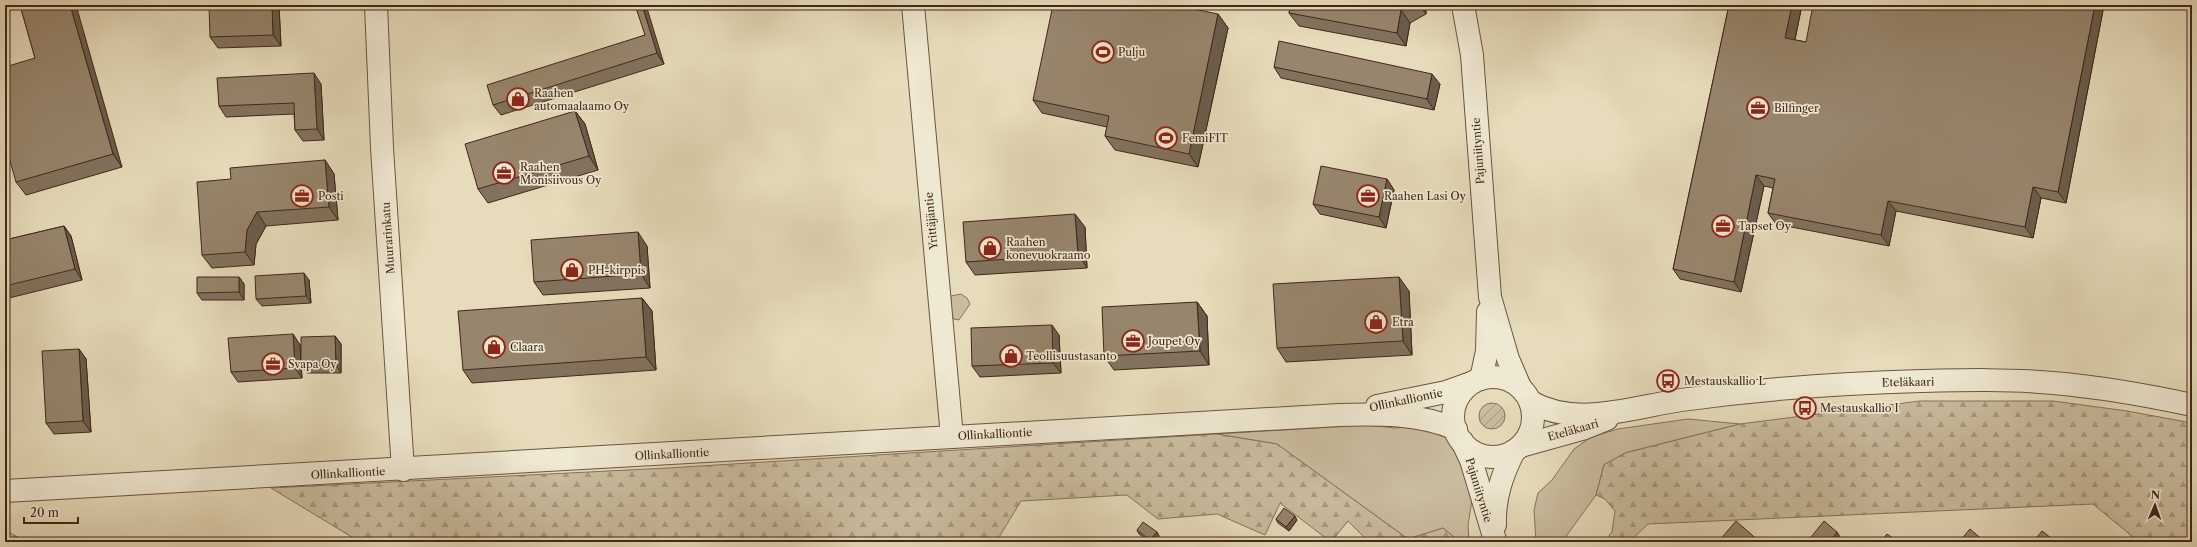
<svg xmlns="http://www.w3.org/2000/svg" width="2197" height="547" font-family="'Libre Caslon Text',serif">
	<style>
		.green { fill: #cabc9f; stroke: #86725c }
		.forest { fill: url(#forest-firs); stroke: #86725c }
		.garden { fill: url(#garden-furrows); stroke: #86725c }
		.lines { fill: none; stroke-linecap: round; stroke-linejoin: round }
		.minor-casing { stroke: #6b5442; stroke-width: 24 }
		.minor { stroke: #efe8d2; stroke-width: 22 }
		.wall { fill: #82725e; stroke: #42271a }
		.shaded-wall { fill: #6a5d4c; stroke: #42271a }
		.building { fill: #97856d; stroke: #42271a }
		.labels { text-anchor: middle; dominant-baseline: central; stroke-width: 3.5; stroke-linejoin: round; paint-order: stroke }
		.poi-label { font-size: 11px; fill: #42271a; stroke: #efe8d2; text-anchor: start }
		.street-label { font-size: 11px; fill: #42271a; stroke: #efe8d2 }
	</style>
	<defs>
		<pattern id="forest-firs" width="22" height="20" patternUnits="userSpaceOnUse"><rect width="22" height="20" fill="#cabc9f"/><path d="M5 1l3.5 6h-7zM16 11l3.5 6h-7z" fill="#a69981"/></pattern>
		<pattern id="garden-furrows" width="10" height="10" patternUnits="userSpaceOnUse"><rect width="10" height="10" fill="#cabc9f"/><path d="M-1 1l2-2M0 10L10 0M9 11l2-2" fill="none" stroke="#a69981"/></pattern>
	</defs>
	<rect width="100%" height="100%" fill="#e6dbba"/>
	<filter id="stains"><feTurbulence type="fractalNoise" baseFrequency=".005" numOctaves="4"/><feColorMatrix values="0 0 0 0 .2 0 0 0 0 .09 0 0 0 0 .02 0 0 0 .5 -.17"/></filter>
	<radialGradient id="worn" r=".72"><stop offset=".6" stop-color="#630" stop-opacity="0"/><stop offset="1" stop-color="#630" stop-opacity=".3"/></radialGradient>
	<!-- green -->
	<g class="green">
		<path d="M961,294L967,298L970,304L959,320L954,319C949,311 948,306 951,296Z"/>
		<polygon points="1688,419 1740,424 1625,453 1604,465 1596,495 1562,542 1536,542 1534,510 1538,493 1552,480 1574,449 1591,437 1618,429"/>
		<polygon points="1365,425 1395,428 1424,426 1439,429 1450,441 1462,455 1472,500 1468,525 1469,542 1460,542 1443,528 1408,539 1277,444 1216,434"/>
	</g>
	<!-- forest -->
	<g class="forest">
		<polygon points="1920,401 2053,401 2127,411 2192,423 2192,542 2139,542 2093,504 1648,524 1629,542 1604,542 1612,532 1615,511 1605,499 1596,495 1604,465 1625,453 1740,424"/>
		<polygon points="1216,434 1277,444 1408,539 1443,528 1460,542 1369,542 1348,521 1331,542 1280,503 1265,535 1217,514 1158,519 1127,495 1021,501 996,542 360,542 271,488 668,468"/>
		<polygon points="5,530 21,539 19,542 5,542"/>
	</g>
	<!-- garden -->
	<circle class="garden" cx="1492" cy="416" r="13"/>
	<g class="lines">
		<!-- minor casing -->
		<g class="minor-casing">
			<g id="minor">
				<polyline points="376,5 382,148 403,470"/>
				<polyline points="913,5 952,437"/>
				<polyline points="1463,5 1472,55 1490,297 1508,359 1520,387"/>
				<circle cx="1493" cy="417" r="40"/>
				<polyline points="1481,379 1487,351 1488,312"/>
				<path d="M1531,402C1577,428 1633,407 1681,400C1761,389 1842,383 1922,381C1965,380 2010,379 2053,383C2099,387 2146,395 2192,405"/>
				<polyline points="1377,406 1446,392 1471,383"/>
				<polyline points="1462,441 1471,460 1495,540"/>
				<polyline points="1521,446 1582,429 1607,419"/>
				<path d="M5,491L1339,415C1379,414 1418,413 1456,429"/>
				<path d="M1495,525C1494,498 1502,475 1514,451"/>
			</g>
		</g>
		<!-- minor -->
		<use href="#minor" class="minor"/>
	</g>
	<!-- wall -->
	<g class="wall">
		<polygon points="20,5 122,167 26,195 16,182 35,58"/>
		<polygon points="1291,5 1426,5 1426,14 1410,23 1406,46 1299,26 1289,13"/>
		<polygon points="1729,5 1802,5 1795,40 1806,42 2104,5 2066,203 2041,198 2033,238 1896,211 1889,246 1776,224 1768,213 1773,188 1764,186 1741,292 1680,279 1673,269"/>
		<polygon points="279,6 281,46 218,48 210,37"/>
		<polygon points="1218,14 1228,28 1198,167 1115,150 1105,136 1107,127 1042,113 1033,100"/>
		<polygon points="645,35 664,64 501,115 493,105"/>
		<polygon points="1274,67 1440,84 1434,110 1281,78"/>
		<polygon points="321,84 324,140 303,141 295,130 294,114 226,117 219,106"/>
		<polygon points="575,111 585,124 598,170 488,203 478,189"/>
		<polygon points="325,160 334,174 338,220 266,226 256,244 254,265 212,268 202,255 231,179"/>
		<polygon points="1387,179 1394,190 1386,228 1320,214 1313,204"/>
		<polygon points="64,226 71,236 82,280 5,299 5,240"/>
		<polygon points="1085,227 1087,268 975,275 966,262"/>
		<polygon points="647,246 650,288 543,295 534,282"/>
		<polygon points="239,277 244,284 244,300 202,300 197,293"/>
		<polygon points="309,280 311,303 262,306 256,299"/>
		<polygon points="1409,291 1412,355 1286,362 1277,348"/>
		<polygon points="642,298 652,311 656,370 472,383 463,370"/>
		<polygon points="1197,302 1207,316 1209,365 1114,370 1104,356"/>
		<polygon points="2192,331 2192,352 2188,347"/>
		<polygon points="293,334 300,345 302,378 238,382 231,372"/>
		<polygon points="1059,335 1061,373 980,377 972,366"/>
		<polygon points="335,336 341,344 341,373 307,373 301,366"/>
		<polygon points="79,349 86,359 91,432 54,434 46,423"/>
		<polygon points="1276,519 1297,520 1289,531 1278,523"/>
		<polygon points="1137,530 1157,532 1159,536 1155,542 1150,542 1139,534"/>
	</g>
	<!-- shaded-wall -->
	<g class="shaded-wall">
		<polygon points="70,5 76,5 122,167 113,154"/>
		<polygon points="272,5 278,5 279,6 281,46 273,35"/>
		<polygon points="642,5 646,5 664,64 657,53"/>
		<polygon points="1419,5 1426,5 1426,14"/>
		<polygon points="1792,5 1802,5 1793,48 1785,38"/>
		<polygon points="2095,5 2104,5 2066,203 2058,192"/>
		<polygon points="1401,10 1410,23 1406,46 1397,33"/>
		<polygon points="1218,14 1228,28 1198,167 1189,154"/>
		<polygon points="314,73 321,84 324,140 317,129"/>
		<polygon points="1432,74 1440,84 1434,110 1427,99"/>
		<polygon points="575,111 585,124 598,170 589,156"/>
		<polygon points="325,160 334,174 338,220 329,207"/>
		<polygon points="1756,175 1764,186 1741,292 1734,282"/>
		<polygon points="1387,179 1394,190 1386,228 1379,217"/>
		<polygon points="2033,187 2041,198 2033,238 2025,227"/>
		<polygon points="1888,201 1896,211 1889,246 1881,235"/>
		<polygon points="257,212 266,226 256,244 254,265 245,252 247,230"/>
		<polygon points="1075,214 1085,227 1087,268 1078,254"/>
		<polygon points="64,226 71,236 82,280 75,269"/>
		<polygon points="638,232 647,246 650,288 641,274"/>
		<polygon points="304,273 309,280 311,303 306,296"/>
		<polygon points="239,277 244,284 244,300 239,292"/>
		<polygon points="1399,277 1409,291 1412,355 1403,341"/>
		<polygon points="642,298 652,311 656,370 646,357"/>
		<polygon points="1197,302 1207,316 1209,365 1200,351"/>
		<polygon points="1052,325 1059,335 1061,373 1053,363"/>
		<polygon points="293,334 300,345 302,378 295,368"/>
		<polygon points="335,336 341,344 341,373 336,365"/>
		<polygon points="79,349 86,359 91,432 83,421"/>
		<polygon points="1295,516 1297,520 1289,531 1286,527"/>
		<polygon points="1157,532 1159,536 1155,542 1151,542 1150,540"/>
		<polygon points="1837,532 1842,540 1840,542 1832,542 1831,540"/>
	</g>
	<!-- building -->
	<g class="building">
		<polygon points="20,5 70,5 113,154 16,182 5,143 5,67 35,58"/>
		<polygon points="209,5 272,5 273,35 210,37"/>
		<polygon points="635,5 642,5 657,53 493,105 487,85 645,35"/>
		<polygon points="1053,5 1174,5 1218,14 1189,154 1105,136 1109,116 1033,100"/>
		<polygon points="1291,5 1408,5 1401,10 1397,33 1289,13"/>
		<polygon points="1729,5 1792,5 1785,38 1806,42 1813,5 2095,5 2058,192 2033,187 2025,227 1888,201 1881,235 1768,213 1775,179 1756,175 1734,282 1673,269"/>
		<polygon points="1279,41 1432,74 1427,99 1274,67"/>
		<polygon points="314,73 317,129 295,130 294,103 219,106 217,78"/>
		<polygon points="575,111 589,156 478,189 465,144"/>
		<polygon points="325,160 329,207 257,212 247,230 245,252 202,255 197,182 231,179 230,168"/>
		<polygon points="1321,166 1387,179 1379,217 1313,204"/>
		<polygon points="1075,214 1078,254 966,262 963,222"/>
		<polygon points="64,226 75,269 5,286 5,240"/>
		<polygon points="638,232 641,274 534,282 531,240"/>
		<polygon points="304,273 306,296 256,299 255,276"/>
		<polygon points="197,277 239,277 239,292 197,293"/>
		<polygon points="1399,277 1403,341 1277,348 1273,284"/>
		<polygon points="642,298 646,357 463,370 458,311"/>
		<polygon points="1197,302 1200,351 1104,356 1102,307"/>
		<polygon points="1052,325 1053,363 972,366 971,328"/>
		<polygon points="2192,331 2192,347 2188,347"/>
		<polygon points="293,334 295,368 231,372 228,338"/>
		<polygon points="335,336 336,365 301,366 301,337"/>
		<polygon points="79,349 83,421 46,423 42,351"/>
		<polygon points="1284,508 1295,516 1286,527 1276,519"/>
		<polygon points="1736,521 1760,542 1718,542"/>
		<polygon points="1824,521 1837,532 1831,540 1834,542 1807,542"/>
		<polygon points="1143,522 1157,532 1150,540 1137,530"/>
		<polygon points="1970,529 1985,542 1959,542"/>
		<polygon points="2042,531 2056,542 2033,542"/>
		<polygon points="1887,534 1898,542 1880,542"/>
		<polygon points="1628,539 1631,542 1626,542"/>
	</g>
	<!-- icons -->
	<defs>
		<g id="stadium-ring" transform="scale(1.15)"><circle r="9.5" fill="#efe8d2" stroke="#8f2418" stroke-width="1.5"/><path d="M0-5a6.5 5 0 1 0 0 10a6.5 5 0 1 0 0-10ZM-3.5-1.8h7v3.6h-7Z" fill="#8f2418"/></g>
		<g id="shop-ring" transform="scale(1.15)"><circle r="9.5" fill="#efe8d2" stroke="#8f2418" stroke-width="1.5"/><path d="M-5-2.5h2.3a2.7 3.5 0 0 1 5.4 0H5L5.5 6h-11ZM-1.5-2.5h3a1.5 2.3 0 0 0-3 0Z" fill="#8f2418"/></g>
		<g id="office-ring" transform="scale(1.15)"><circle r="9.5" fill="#efe8d2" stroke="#8f2418" stroke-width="1.5"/><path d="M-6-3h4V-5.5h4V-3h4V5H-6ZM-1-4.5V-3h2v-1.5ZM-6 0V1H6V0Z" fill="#8f2418"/></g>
		<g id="bus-ring" transform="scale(1.15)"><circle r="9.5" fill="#efe8d2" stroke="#8f2418" stroke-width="1.5"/><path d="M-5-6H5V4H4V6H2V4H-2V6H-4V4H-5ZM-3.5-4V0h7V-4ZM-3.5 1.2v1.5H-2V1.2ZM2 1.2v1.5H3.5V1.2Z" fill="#8f2418"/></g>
	</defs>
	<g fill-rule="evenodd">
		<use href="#stadium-ring" x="1103" y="52"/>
		<use href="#shop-ring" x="518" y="99"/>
		<use href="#office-ring" x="1758" y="108"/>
		<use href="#stadium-ring" x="1166" y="138"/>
		<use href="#office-ring" x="504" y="173"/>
		<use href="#office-ring" x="302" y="196"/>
		<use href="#office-ring" x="1368" y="196"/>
		<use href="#office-ring" x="1723" y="226"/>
		<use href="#shop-ring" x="990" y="248"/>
		<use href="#shop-ring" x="572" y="270"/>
		<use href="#shop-ring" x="1376" y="322"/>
		<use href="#office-ring" x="1133" y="341"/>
		<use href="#shop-ring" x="494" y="347"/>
		<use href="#shop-ring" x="1011" y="356"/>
		<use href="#office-ring" x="273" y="364"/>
		<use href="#bus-ring" x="1668" y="381"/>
		<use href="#bus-ring" x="1805" y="408"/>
	</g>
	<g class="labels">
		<!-- poi labels -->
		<g class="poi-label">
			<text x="1118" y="52">Pulju</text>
			<text x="534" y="93">Raahen<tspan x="534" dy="13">automaalaamo Oy</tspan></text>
			<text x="1774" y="108">Bilfinger</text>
			<text x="1182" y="138">FemiFIT</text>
			<text x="520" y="167">Raahen<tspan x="520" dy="13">Monisiivous Oy</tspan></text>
			<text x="318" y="196">Posti</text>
			<text x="1384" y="196">Raahen Lasi Oy</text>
			<text x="1738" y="226">Tapset Oy</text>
			<text x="1006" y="242">Raahen<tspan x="1006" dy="13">konevuokraamo</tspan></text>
			<text x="588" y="270">PH-kirppis</text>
			<text x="1392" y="322">Etra</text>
			<text x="1148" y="341">Joupet Oy</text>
			<text x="510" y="347">Claara</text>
			<text x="1026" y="356">Teollisuustasanto</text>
			<text x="288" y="364">Svapa Oy</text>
			<text x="1684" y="381">Mestauskallio L</text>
			<text x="1820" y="408">Mestauskallio I</text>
		</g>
		<!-- street labels -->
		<g class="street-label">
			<text transform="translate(1478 151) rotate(-94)">Pajuniityntie</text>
			<text transform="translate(931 221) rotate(-95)">Yrittäjäntie</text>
			<text transform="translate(388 238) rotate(-94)">Muurarinkatu</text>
			<text transform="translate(1908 382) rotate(-1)">Eteläkaari</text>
			<text transform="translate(1406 400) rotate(-12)">Ollinkalliontie</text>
			<text transform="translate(1573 430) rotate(-16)">Eteläkaari</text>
			<text transform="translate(995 434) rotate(-3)">Ollinkalliontie</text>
			<text transform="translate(672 454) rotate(-3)">Ollinkalliontie</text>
			<text transform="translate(348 473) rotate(-3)">Ollinkalliontie</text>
			<text transform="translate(1479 490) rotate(73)">Pajuniityntie</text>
		</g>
	</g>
	<!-- margin -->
	<rect width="2197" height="547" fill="none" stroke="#e6dbba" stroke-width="20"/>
	<rect x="6" y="6" width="2185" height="535" fill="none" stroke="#42271a" stroke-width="2"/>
	<rect x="10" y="10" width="2177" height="527" fill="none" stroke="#42271a"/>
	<!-- north arrow -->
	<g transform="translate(2155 505) rotate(2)" stroke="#efe8d2" stroke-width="3" paint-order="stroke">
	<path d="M0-3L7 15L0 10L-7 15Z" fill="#42271a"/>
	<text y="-6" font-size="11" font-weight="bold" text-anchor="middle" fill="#42271a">N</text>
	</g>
	<!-- scale -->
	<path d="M24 517v6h54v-6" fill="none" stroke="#42271a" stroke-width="2"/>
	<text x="30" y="517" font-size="12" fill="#42271a" stroke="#efe8d2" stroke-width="3" paint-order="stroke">20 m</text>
	<rect width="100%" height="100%" filter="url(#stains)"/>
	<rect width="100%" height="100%" fill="url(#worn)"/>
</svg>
